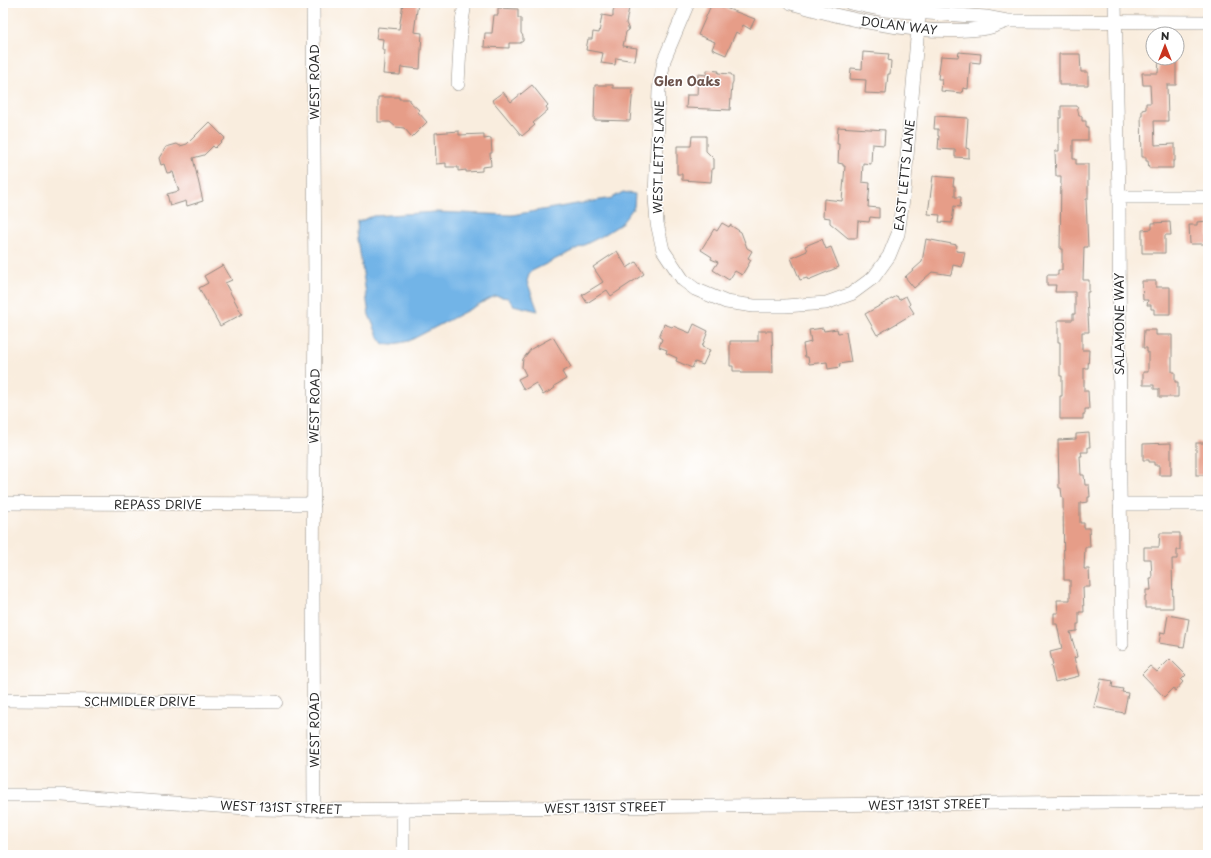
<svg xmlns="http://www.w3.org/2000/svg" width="1211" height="858" font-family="'Playpen Sans',sans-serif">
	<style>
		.water { fill: #72b4e7; stroke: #4e7089 }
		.building { fill: #e69d88 }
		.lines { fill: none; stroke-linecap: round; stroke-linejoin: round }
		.minor-casing { stroke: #928c84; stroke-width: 14 }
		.minor { stroke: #fff; stroke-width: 13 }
		.labels { text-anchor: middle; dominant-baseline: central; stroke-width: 3; stroke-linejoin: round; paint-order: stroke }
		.street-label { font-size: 12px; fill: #2b2b2b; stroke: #fff }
		.neighbourhood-label { font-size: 13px; font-weight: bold; fill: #6c534c; stroke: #fff }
	</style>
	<rect width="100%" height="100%" fill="#fff"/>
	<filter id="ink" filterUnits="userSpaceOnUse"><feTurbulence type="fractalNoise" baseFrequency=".025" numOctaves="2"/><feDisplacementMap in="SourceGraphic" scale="8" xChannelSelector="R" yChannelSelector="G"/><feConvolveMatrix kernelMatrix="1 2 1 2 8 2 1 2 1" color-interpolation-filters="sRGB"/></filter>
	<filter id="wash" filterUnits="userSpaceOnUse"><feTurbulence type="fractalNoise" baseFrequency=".012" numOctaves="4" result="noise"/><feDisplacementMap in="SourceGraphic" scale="16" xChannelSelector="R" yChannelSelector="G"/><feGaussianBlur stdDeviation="0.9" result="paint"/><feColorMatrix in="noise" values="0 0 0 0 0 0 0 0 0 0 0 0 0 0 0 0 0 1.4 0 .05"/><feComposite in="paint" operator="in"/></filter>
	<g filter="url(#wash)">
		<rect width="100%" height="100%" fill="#f9edde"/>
		<!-- water -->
		<polygon class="water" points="623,192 635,194 634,207 621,224 602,236 530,272 527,281 538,311 513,305 508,298 495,296 409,341 394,344 383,344 378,336 369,315 357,232 358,222 373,216 435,212 512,215 612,198"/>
		<g id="blocks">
			<!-- building -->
			<g class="building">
				<polygon points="403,3 418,3 414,32 422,33 420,69 401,67 400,75 383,74 385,50 382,49 383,39 376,38 378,27 399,29"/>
				<polygon points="617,3 630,3 626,23 629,30 626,32 623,46 637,48 635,61 616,58 615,65 601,63 603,53 586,50 588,39 592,39 593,32 599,33 602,15 613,17 613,11"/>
				<polygon points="712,3 755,19 750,29 743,25 739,34 736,32 726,55 712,49 715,42 698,35"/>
				<polygon points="498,8 518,9 518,18 521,18 521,33 523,36 523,41 520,43 509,43 509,48 484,47 485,33 492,33 494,15 498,15"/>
				<polygon points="863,52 889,54 888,60 891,61 890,74 888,74 886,94 865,93 866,80 850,79 851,68 862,69"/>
				<polygon points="959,52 981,54 980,63 970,62 968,89 963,88 962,93 941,91 942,79 938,79 941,56 958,57"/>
				<polygon points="1059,54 1080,54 1081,72 1088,72 1088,85 1059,85"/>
				<polygon points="1159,60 1176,60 1176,85 1167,85 1168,121 1154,121 1155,145 1175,144 1175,161 1173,161 1173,168 1149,168 1148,161 1146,161 1146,157 1142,157 1141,115 1142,115 1142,110 1146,109 1146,103 1151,103 1150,85 1143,85 1142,73 1158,73"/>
				<polygon points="707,70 719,71 718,73 731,74 733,77 733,82 732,84 730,110 686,108 687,95 697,95 698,74 707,75"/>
				<polygon points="532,85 548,105 546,107 548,110 533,123 535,125 522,136 492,100 503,92 511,102"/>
				<polygon points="595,85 613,85 613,88 633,88 630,121 594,120"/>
				<polygon points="378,97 399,97 399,99 409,99 409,101 419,110 418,112 427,122 412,137 404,128 396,127 390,122 378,122"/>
				<polygon points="1061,106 1077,106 1079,116 1082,116 1082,121 1086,121 1086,127 1088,127 1088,140 1073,140 1073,159 1076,159 1076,164 1088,164 1088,199 1086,199 1088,247 1084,247 1083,280 1089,280 1089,292 1087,292 1087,297 1089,332 1082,332 1082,350 1089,350 1088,368 1084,368 1084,391 1088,391 1089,409 1085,409 1085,414 1083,414 1083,419 1060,419 1060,396 1062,396 1062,376 1060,376 1060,342 1058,342 1058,320 1073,320 1073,314 1075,314 1075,292 1055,292 1056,285 1047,285 1047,275 1058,275 1058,270 1062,270 1062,249 1060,249 1061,176 1056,176 1055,151 1059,151 1059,118 1061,118"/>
				<polygon points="935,116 968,118 966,148 969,149 969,158 955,157 955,150 938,149 939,136 938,136 938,129 934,129"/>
				<polygon points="209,122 225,138 215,148 213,146 204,155 193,158 203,201 187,206 186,201 170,206 167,194 179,191 173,172 167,173 164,164 161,165 159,158 166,147 177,144 180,146 187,144"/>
				<polygon points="838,127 885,130 884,145 872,144 871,164 863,163 862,182 870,183 868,207 879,208 879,218 870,217 869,222 858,221 857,238 848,238 830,223 830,218 823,217 824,199 842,201 845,166 843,166 843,164 838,163 839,144 837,144"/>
				<polygon points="459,131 459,135 484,134 484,139 491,138 492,153 490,153 491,166 482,167 482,171 466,172 466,170 458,171 458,167 446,167 446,163 436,164 435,133"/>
				<polygon points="692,136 706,136 706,151 714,159 714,169 712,169 711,182 682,180 682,174 677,174 677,146 691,146"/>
				<polygon points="933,176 954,178 953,186 955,186 955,197 961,197 960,207 954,206 952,223 939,222 940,215 928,214"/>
				<polygon points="1208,221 1208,244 1190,244 1189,225 1197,225 1197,222"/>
				<polygon points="1170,222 1171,235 1165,235 1165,253 1142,253 1142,230 1152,229 1152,223"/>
				<polygon points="722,223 729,227 730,225 741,232 747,248 752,251 748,258 751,260 742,275 735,271 729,280 713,270 718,262 711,259 712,257 701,250 714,229 717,231"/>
				<polygon points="822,239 826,249 831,247 839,267 808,280 807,278 800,280 791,258 807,251 805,246"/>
				<polygon points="926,239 957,245 956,251 965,252 962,267 953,265 951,275 932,272 914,288 905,277 922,262"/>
				<polygon points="617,251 627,268 636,262 644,274 611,296 607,290 587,303 582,295 603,282 593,267"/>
				<polygon points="223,265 232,280 225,283 242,314 220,326 199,288 208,283 204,276"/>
				<polygon points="1142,281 1156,281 1156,287 1170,287 1170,314 1154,314 1154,309 1151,309 1151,305 1147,305 1148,300 1143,300"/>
				<polygon points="897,296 899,300 906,296 910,304 909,305 914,313 877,335 865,314"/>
				<polygon points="664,324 672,327 673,326 690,333 694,324 708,331 702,347 710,350 703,365 695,362 692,368 676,361 677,358 666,353 667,350 659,347 662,339 659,337"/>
				<polygon points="823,328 824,331 837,329 838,333 846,332 851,362 839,364 840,367 828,369 827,362 809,364 808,357 805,357 803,344 811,342 809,330"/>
				<polygon points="1144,330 1156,330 1156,335 1172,335 1172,372 1175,372 1175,382 1178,382 1178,397 1159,397 1159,389 1154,389 1154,385 1143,385 1143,372 1148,372 1148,352 1147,352 1147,348 1143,348"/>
				<polygon points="758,331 772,331 773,373 741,373 741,371 733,371 733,366 730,366 730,341 758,341"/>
				<polygon points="553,337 571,367 562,372 566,379 554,386 555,388 543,395 536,383 524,390 518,379 526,375 522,367 523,359 531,349"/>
				<polygon points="1089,433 1090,447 1088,447 1088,452 1081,452 1082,456 1080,456 1081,475 1084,475 1085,485 1089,485 1090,497 1088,497 1088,502 1080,503 1080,523 1084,523 1084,528 1089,528 1090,547 1085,547 1084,569 1089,569 1090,587 1083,587 1084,612 1079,612 1079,624 1077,624 1077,631 1070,632 1076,652 1077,657 1074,658 1079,676 1055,682 1051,666 1053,665 1050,652 1062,649 1057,624 1054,624 1054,613 1058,613 1057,600 1070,600 1070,580 1064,580 1063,497 1062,497 1061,488 1059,488 1058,440 1076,439 1076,434"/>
				<polygon points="1171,443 1171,475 1159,475 1159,465 1154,465 1154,462 1149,462 1149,460 1143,460 1143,444"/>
				<rect x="1196" y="443" width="12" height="32"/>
				<polygon points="1160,533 1180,533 1180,550 1177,550 1177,559 1172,559 1173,608 1145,608 1145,596 1146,596 1146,590 1151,590 1150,578 1152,578 1151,559 1144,559 1144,547 1159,547"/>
				<polygon points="1168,615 1189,619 1184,647 1159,643 1161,632 1165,633"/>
				<polygon points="1170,659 1186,675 1181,680 1183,682 1175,691 1173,688 1164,697 1142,674 1150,666 1157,672"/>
				<polygon points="1101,679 1113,681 1112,687 1123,689 1122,692 1128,693 1124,713 1094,707"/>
			</g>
		</g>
	</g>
	<g filter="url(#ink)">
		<use href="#blocks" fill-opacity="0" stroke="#928c84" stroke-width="1"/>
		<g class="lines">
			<!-- minor casing -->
			<g class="minor-casing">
				<g id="minor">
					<polyline points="313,3 315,289 313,591 314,810"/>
					<polyline points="688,3 664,60 659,90 655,197 657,223 663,250 683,280 695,289 726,302 754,306 785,306 826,303 851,294 874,277 889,256 898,234 904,192 920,3"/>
					<path d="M791,3C851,21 925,37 987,28C994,27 1001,23 1007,21"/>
					<polyline points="850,3 884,10 986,17 1007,21 1208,22"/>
					<polyline points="1115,3 1119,197 1120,485 1122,644"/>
					<polyline points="458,84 461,28 465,3"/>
					<polyline points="1119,197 1208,197"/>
					<polyline points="3,503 314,504"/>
					<polyline points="1120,504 1208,504"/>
					<polyline points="3,700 276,702"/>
					<polyline points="3,795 62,795 260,809 314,810 1208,801"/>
					<polyline points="403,809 403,855"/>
				</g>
			</g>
			<!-- minor -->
			<use href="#minor" class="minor"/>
		</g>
	</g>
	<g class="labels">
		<!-- street labels -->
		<g class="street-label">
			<text transform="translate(899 25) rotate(7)">DOLAN WAY</text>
			<text transform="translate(314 82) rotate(-90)">WEST ROAD</text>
			<text transform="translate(658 157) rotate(-89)">WEST LETTS LANE</text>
			<text transform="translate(904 175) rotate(-84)">EAST LETTS LANE</text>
			<text transform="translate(1119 324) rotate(-90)">SALAMONE WAY</text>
			<text transform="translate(314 406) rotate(-89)">WEST ROAD</text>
			<text x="158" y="504">REPASS DRIVE</text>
			<text x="140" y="701">SCHMIDLER DRIVE</text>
			<text transform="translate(314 730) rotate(-90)">WEST ROAD</text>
			<text transform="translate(929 804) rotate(-1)">WEST 131ST STREET</text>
			<text transform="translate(281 807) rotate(2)">WEST 131ST STREET</text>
			<text transform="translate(605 807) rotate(-1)">WEST 131ST STREET</text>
		</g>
		<!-- neighbourhood labels -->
		<g class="neighbourhood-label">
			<text x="687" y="80">Glen Oaks</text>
		</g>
	</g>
	<!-- margin -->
	<rect width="1211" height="858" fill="none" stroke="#fff" stroke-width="16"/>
	<!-- north arrow -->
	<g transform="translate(1165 46)"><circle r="19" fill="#ffffff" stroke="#aaaaaa"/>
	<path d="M0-3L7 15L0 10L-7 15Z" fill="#c8321e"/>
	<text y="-6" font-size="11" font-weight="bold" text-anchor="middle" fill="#2b2b2b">N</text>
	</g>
</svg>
